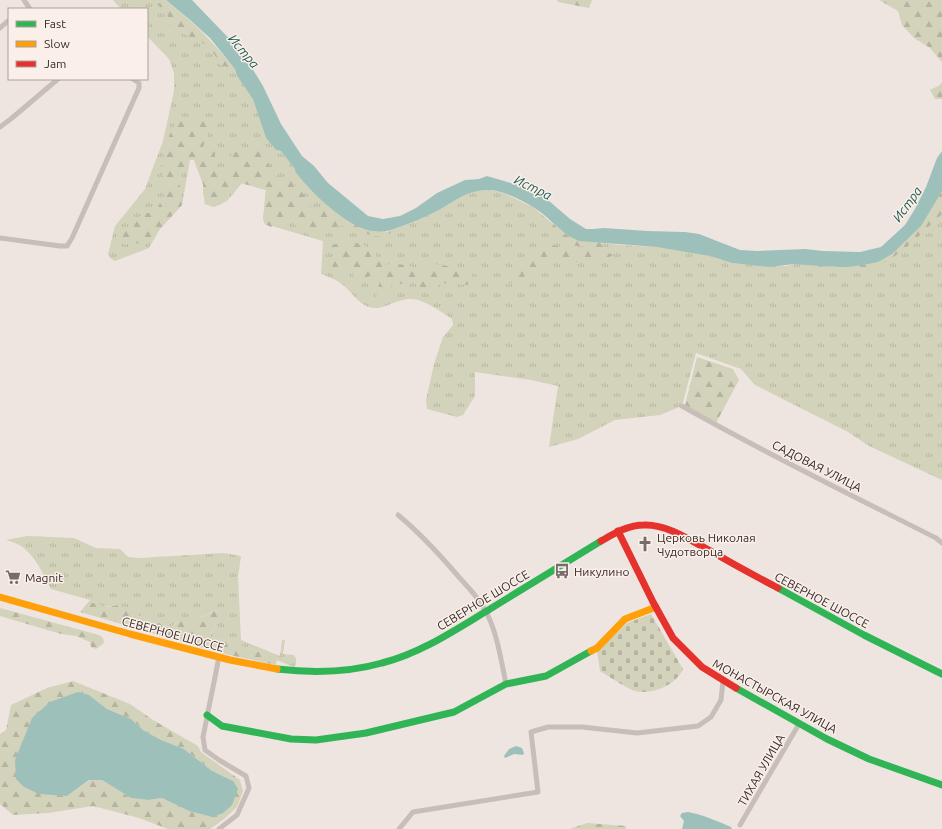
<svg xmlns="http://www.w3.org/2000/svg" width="942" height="829" font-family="Ubuntu,sans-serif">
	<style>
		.grass { fill: url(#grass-tufts) }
		.forest { fill: url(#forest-firs); fill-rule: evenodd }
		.cemetery { fill: url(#cemetery-stones) }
		.water { fill: #9dc1ba }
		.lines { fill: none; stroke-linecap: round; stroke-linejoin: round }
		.street { stroke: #c7beba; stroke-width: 5 }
		.fast { stroke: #30b455; stroke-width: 7 }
		.slow { stroke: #ff9f0a; stroke-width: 7 }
		.jam { stroke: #e5322d; stroke-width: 7 }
		.labels { text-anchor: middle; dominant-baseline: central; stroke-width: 3; stroke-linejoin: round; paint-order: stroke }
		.street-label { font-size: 12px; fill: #382a28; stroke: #faefe9 }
		.poi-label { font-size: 12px; fill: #382a28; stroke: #faefe9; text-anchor: start }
		.water-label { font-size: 13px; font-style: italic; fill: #1c5b54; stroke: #faefe9 }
	</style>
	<defs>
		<pattern id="grass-tufts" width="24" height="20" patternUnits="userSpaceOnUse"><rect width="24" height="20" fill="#d3d2ba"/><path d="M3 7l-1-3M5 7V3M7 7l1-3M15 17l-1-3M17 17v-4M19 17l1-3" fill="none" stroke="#b6b4a0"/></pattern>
		<pattern id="forest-firs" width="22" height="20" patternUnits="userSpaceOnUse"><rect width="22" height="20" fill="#d3d2ba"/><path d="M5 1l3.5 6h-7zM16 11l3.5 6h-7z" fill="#b6b4a0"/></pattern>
		<pattern id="cemetery-stones" width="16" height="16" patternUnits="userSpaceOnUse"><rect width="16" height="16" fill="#d3d2ba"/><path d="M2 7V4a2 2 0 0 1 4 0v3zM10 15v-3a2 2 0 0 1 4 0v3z" fill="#b6b4a0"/></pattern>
	</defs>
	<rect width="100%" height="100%" fill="#eee5e1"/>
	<!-- grass -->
	<g class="grass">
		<path d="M113,0H166L235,69L237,76L253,98L266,138L276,150L281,151L296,169V171L307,186L336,211L387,232L411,223L439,210L468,193L478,190H490L504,193L534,208L560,230L594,242L621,245L657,247L684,250L710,256L732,263L741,264L786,266L794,264H807L831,267L911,236L942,191V480L869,446L848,432L755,385L741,369L696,353L682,406L660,415L615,420L578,439L549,447L558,386L531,380L475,372V396L463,415L457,417L427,409L426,400L434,364L443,337L453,325L452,319C442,312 423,299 411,299C396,298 383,312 369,307C358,304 352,292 343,285C336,279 329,277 321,274L323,241L265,224L263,219L266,190L242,183L227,201L214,207L205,204L203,191V184L194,160H190L182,205L160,229L149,248L115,261L110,258L108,254L115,226L145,189L163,141L174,91V73L169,59L147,36V9H121Z"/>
		<path d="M27,536L74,538L96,548L120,549L128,557L139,558L224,553L241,556L238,577L241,640L280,656L282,640H285L283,654L294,655C297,659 297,664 294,667L235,643L210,637C214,631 213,625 219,620L218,610C212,610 209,614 203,616C196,619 188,617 181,620C176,622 175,625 170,627L139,616L118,605C108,607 97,608 90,600L51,589C40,568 31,545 6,540Z"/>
	</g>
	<!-- forest -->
	<g class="forest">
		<polygon points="557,0 592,0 589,8 558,2"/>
		<polygon points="879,0 942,0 942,62 930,48 914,38 902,25 898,11"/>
		<path d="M166,1C194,22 213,42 235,69L221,65L209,46L184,34L172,32L167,14L157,4Z"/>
		<polygon points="942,82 942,99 935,99 930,90 940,85"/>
		<path d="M179,116L206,120L208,135L203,147L206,149L215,148V173L229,169L231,154C241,149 247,153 256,147L281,181L291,180L307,198L311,207L321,210L336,211L351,222L387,232L397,228C395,230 392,232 389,234C378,240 362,233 353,226C346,226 338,226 330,228C313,232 303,240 292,220C284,219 276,220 271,227L265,224L263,219L266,190L237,182L219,198L214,207L205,204L203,191V184L194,160H190L176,180L180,186L182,205L160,229L154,232L148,242L141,245L136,243L135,239L125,245L119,235L143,213H155L166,191L161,165L169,136Z"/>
		<path d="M942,191V214C925,230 901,256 879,265C862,272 842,270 824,270L820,266L863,265L903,244L921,226Z"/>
		<path d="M554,224C571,242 580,240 603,243L602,247L576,246L551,238L549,230Z"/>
		<path d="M349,242C369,244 371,248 382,265C396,263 407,264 420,270L435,264L474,270L468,285L442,283L434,289L418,287L414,282L392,285L383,297L375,300L381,277L370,276L355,281L351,268L354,259L350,256L343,269L332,267L338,252L336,249H331L330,245Z"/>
		<path d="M549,245L564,247L574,250L596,249L614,255L595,263L553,261L514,282L500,285C511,265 529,256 549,245Z"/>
		<polygon points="697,357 733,369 739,380 716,423 685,405"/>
		<path d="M90,600L93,603L108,607L118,605L137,611L139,616L170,627C176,625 178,620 184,618C190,616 196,619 204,616C210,614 212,610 219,610V620C214,625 213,631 210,637L235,643L277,659L276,665L221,653L80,612Z"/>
		<polygon points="0,608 99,635 103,638 104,643 96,649 91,647 90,642 76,636 61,634 0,616"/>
		<path d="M73,681L130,704L153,720L198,746L201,752L240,780L243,791L237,807L224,819L210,829H168L139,818L93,806L48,813L13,815L0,804V734L6,730L11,705L47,688ZM89,695L107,709L131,719L143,730L161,740L184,749L212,771L233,781L189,811L162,798L148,800L131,798L102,780H90L67,796Z"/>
		<polygon points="587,823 626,826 626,829 570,829"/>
	</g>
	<!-- cemetery -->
	<path class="cemetery" d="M651,614L683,669C676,685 653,695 635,691C628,689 608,676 600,671L597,651L627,623Z"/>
	<!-- water -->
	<g class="water">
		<path d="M166,0H192L243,53L263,86L281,124L302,156L314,166L328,183L368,216L383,219L400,216L416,208L437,193L465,180L479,179L487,176L535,190L541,194L570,219L586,229H593L604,228L647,231L685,232L699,234L740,250L757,251L805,249L823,251L860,252L881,247L905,225L915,209L926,187L937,158L942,151V191L921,226L892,254L878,262L863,265L848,267L820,266L794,264L769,267L732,263L710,256L657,247L579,241C563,234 556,225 543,214C530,204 505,190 488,190C469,189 455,201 439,210C425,217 412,223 397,228C393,229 389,231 386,231C379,232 368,231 362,228C342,221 307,189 295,171V169L281,151L276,150L266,138L253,99L237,76L235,69L210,38L190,20Z"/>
		<polygon points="78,692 89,695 107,709 131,719 143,730 161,740 184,749 212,771 233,781 238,789 232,805 223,813 213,817 189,811 162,798 148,800 131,798 102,780 89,780 67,796 39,794 24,787 16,779 15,760 32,718 50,702"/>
		<polygon points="516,746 522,748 524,753 523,755 514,754 505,758 504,756 509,749"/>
		<path d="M688,812C704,815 717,821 731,827L732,829H682L684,821L680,816L682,813Z"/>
	</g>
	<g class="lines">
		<!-- street -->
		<g class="street">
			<polyline points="24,0 30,9"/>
			<polyline points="0,28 9,20"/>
			<polyline points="0,127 12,118 58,79"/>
			<polyline points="0,238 60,246 67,246 72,238 139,88 139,83 133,79"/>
			<path d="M682,406C765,453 851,495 936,538L942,543"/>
			<path d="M398,515C420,533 440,555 458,576C468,587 478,597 485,610C497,631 501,660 506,684"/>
			<polyline points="219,657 203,737 205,750 219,760 246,776 249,788 237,815 219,829"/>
			<polyline points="740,825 799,724"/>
			<polyline points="399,829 413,812 538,792 531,732 548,727 582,727 637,733 698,726 711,717 721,700 723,681"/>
		</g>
		<!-- fast -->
		<g class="fast">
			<polyline points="778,588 864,635 942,674"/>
			<path d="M277,669C312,673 347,673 382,663C421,653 455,630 490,609C527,586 564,564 601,541"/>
			<polyline points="736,688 827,739 869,759 942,785"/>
			<polyline points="207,715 222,726 291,739 316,740 366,733 454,712 506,684 546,676 591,651"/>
		</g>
		<!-- slow -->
		<g class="slow">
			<polyline points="0,597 130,634 230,660 277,669"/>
			<polyline points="591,651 597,648 625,619 656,607"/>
		</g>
		<!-- jam -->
		<g class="jam">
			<polyline points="618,531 653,602 673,638 702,667 736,688"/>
			<path d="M601,541C615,533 628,525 644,525C668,524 693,542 714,553C735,565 757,577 778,588"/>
		</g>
	</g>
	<!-- icons -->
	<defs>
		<g id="church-bare" transform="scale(1.2)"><path d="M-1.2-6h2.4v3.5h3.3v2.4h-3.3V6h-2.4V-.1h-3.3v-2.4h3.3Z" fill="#786b69" stroke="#faefe9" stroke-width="2.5" paint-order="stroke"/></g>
		<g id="bus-bare" transform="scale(1.2)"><path d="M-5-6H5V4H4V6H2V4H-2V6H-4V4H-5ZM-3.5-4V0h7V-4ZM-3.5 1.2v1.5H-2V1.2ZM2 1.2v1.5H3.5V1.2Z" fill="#786b69" stroke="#faefe9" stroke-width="2.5" paint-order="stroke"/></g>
		<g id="supermarket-bare" transform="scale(1.2)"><path d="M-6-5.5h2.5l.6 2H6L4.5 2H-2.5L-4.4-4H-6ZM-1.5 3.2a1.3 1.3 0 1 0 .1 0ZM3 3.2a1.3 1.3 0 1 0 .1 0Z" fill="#786b69" stroke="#faefe9" stroke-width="2.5" paint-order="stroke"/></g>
	</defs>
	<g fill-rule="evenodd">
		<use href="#church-bare" x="645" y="544"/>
		<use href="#bus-bare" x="562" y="571"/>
		<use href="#supermarket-bare" x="13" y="577"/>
	</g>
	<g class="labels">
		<!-- street labels -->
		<g class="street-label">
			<text transform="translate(817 466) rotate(27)">САДОВАЯ УЛИЦА</text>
			<text transform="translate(483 600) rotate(-31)">СЕВЕРНОЕ ШОССЕ</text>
			<text transform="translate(822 600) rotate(28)">СЕВЕРНОЕ ШОССЕ</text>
			<text transform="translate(173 634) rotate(15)">СЕВЕРНОЕ ШОССЕ</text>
			<text transform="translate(775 696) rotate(29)">МОНАСТЫРСКАЯ УЛИЦА</text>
			<text transform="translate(761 770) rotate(-60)">ТИХАЯ УЛИЦА</text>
		</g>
		<!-- poi labels -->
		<g class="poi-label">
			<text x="657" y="537">Церковь Николая<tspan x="657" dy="14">Чудотворца</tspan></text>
			<text x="574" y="571">Никулино</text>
			<text x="25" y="577">Magnit</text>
		</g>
		<!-- water labels -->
		<g class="water-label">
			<text transform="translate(244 51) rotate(50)">Истра</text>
			<text transform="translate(533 187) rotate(26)">Истра</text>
			<text transform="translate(907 204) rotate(-54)">Истра</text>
		</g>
	</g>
	<!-- legend -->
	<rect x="8" y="8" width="140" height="72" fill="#faefe9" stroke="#aca09c"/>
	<rect x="16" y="21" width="20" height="6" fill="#30b455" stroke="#aca09c"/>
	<text x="44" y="28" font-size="12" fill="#382a28">Fast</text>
	<rect x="16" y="41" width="20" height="6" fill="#ff9f0a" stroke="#aca09c"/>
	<text x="44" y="48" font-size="12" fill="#382a28">Slow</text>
	<rect x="16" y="61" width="20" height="6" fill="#e5322d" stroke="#aca09c"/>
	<text x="44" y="68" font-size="12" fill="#382a28">Jam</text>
</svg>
